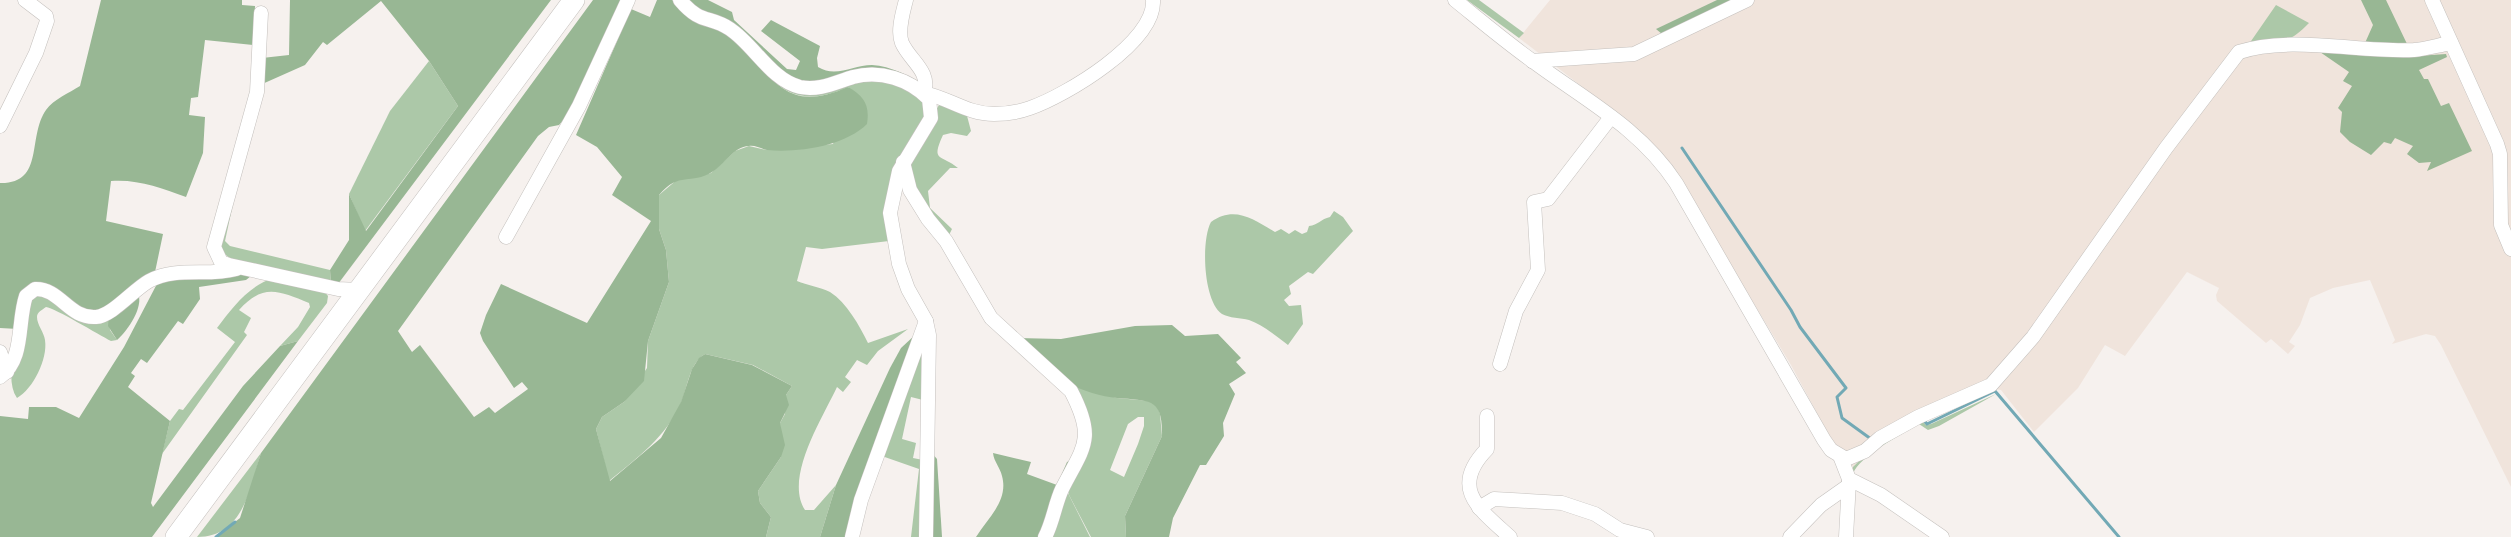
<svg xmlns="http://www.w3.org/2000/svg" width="2511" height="537" font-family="'Libre Baskerville',serif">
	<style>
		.built { fill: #f0e4dc }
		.green { fill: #acc8a8; fill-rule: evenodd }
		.forest { fill: #98b794 }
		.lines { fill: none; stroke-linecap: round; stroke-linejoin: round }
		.stream { stroke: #72a9b5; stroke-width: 3 }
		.minor-casing { stroke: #c4c0bd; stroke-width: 15 }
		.highway-casing { stroke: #c4c0bd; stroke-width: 22 }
		.minor { stroke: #fff; stroke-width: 14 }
		.highway { stroke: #fff; stroke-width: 21 }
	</style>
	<rect width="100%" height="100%" fill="#f6f1ee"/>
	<!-- built -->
	<polygon class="built" points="1550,0 2511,0 2511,487 2441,345 2435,336 2426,334 2392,344 2395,340 2370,280 2333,288 2310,298 2300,325 2289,342 2295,346 2288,354 2271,339 2266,343 2217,301 2216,295 2219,288 2187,272 2125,356 2105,345 2078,388 2034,432 2001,390 1995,389 1922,422 1868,452 1853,467 1833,443 1791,365 1719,246 1629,123 1519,38"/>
	<!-- green -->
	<g class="green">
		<path d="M672,0L726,29L772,73L874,77L920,95L928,112L907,149L889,241L822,249L806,247L797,281C807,285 820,287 830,292C847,303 859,325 868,343L908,329L878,351L867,365L857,360L845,377L851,382L843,392L837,387C822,419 784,478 805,510H814L836,485L820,537H766L771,517L760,503L758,491L781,457L780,423L785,414L786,395L792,386L753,365L705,354C689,364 688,386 681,403C666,437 637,458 609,481L596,429L602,417L624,402L647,368L648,341L669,282L666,250L659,229V195L679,178H694L711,173L735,151L749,146L766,150L833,144L849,87C778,117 772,69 726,33C720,29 711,28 704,26C689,20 682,11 672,0Z"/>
		<polygon points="1467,0 1479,0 1524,33 1519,38"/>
		<path d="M2276,5L2309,23C2288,45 2279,42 2249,44Z"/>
		<polygon points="429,61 458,106 365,231 349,194 390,111"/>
		<path d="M939,105L966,112L971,131L967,136L951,133L943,135C930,163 942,154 958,168H950L928,191L930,208L952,229L947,239L913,190L909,158Z"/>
		<polygon points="240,171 225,241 230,246 330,270 331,284 231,259 222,252 219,246"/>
		<path d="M1334,211L1343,217L1353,231L1313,274L1308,272L1289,286L1291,294L1284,300L1289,306L1301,305L1303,324L1288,345C1276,336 1263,325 1249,320C1241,318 1229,318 1222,314C1203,301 1201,240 1211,222C1235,205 1254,220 1275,232L1281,229L1289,234L1295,230L1302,234L1307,232L1309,226C1318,225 1321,219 1330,217Z"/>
		<path d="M274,278L324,291L328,296L327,303L298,341L280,346L298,327L310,307L309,303C279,291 263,283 239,310L251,318L244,332L247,335L162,454L170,421L179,409L183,410L235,342L217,328C232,308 249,285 274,278Z"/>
		<path d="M34,294L109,316L110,330L117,340L111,341C99,335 55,308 46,307C42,310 37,312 37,317C37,325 44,332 45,340C48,359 33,389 17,398C1,374 23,319 34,294Z"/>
		<polygon points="922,338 923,400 911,397 902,439 916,443 913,458 923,460 922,537 911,537 919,469 879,455"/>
		<path d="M1065,384L1117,398L1150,401L1157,406L1160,414L1162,436L1125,516L1126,537H1091L1069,495L1068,489L1088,442ZM1138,417H1144V426L1138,444L1124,477L1110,470L1128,424Z"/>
		<path d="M1996,394L1939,426L1928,430L1919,424C1902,434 1859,456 1853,474V467C1873,446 1895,432 1921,419L1926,425L1931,424Z"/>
		<path d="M261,453C250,489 243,537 197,537Z"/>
		<polygon points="1065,487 1090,537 1048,537"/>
	</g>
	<!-- forest -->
	<g class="forest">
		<path d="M101,0H242V5L255,6L253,45L205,40L198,97L191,98L189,115L205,117L203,153L186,197C161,188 138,179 111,181L106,221L163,234L155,272L94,315L38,285L18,329L0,328V183C45,184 27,137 46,110C54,99 69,93 80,86Z"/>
		<polygon points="290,0 551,0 338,284 331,284 330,270 349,240 349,194 366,231 458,106 429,61 381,1 327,45 323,42 305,65 260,85 262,58 289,55"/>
		<path d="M593,0H622L566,117L559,125L549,127L538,136L398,331L412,352L420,345L474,417L489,407L495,413L528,389L522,382L514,388L483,341L480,333L486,315L501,284L587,323L651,221L612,195L622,177L597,147L576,135L631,9L650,17L657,0H672C680,8 685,16 696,22C706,27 721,28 730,35C774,71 779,117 848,87C864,96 870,105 867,124C845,146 798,153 767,150C762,149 755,145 749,146C733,147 725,164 712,172C691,185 679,171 659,195V229L666,250L669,282L648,341L644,381L624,402L602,417L596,429L610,481L661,438L681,402L692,369L699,358L705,354L752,365L792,386L786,395L789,405L780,423L785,445L781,457L758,491L760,503L771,517L766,537H216L240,518L261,453Z"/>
		<path d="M684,0H708L732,12L734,20L787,69L796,70L800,61L761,31L771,20L820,46L817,58L818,67C836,78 853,65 872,65C891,66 909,76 925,85C882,72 834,88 790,79Z"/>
		<polygon points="1717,0 1738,0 1662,34 1656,29"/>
		<polygon points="2361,0 2386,0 2408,46 2365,43 2373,25"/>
		<polygon points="2320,52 2403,57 2446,54 2447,57 2419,70 2424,79 2428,79 2441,106 2449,103 2472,151 2427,171 2431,162 2419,163 2407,154 2413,146 2395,138 2391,144 2384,142 2371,155 2350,142 2340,132 2342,112 2338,108 2352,86 2343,81 2349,72"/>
		<polygon points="237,274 251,276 246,280 199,287 200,299 183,324 178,321 147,363 141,359 131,373 135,376 128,387 170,421 151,503 153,507 243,386 280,346 298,341 152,537 0,537 0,416 28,419 29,407 56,407 79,418 124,347 159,280"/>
		<path d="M138,293C144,307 128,330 117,340L108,326L109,316Z"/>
		<path d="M1172,325L1185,336L1218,334L1241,358L1236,362L1246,373L1229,384L1235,394L1223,423L1224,436L1206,465H1200L1173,518L1169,537H1126L1125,516L1162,436C1163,397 1149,401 1117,398C1102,397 1082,390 1068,384C1053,379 1029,350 1017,338L1061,339L1135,326Z"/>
		<polygon points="915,335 848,537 820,537 836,485 890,368 901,348"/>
		<polygon points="929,450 937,459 942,537 929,537"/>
		<path d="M993,453L1031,462L1027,474L1057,485L1067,462L1076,458L1043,537H976C987,519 1009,501 1002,476C1000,467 994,462 993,453Z"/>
	</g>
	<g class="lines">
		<!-- stream -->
		<g class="stream">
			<polyline points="1682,148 1791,310 1800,327 1846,388 1837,397 1842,418 1871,439"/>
			<polyline points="1923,419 1927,424 1995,391 2119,537"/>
			<polyline points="216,537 235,522"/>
		</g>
		<!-- minor casing -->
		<g class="minor-casing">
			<g id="minor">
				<path d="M680,0C701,25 709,15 730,29C754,45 771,80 800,87C819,91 836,82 853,77C881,70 909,79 929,99L931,118L899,171L890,213L899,264L908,289L926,321L929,335L926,537"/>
				<path d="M906,0C903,12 897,31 902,43C910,61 931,71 924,93C949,98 967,114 994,114C1006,114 1019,112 1030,108C1065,96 1156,42 1153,0"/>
				<path d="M1455,0C1481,21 1507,43 1534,62C1585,100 1640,128 1676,183L1824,440L1831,450L1846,459L1865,451L1880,438L1918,417L1991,385L2033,337L2166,148L2239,52C2291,35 2361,53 2414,50C2426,49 2439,45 2451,43"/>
				<polyline points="2432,0 2497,144 2500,154 2501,225 2511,249"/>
				<polyline points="261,13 257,92 214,247 221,262 229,265 338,289 358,290"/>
				<polyline points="1532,61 1634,54 1747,0"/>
				<polyline points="0,126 36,53 47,21 46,16 25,0"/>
				<path d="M903,162L910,190L928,219L946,241L991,318L1071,391C1096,439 1084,446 1062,489C1055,504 1053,522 1045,537"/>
				<polyline points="506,237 579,106 628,0"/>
				<polyline points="0,352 7,372"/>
				<polyline points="1500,364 1516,311 1538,270 1534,202 1548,199 1611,117"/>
				<path d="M0,377C25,359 17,322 26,296L35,289C60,288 69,319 96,317C112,316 133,290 149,281C177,266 208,277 236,269"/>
				<path d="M1487,416V449C1449,488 1479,509 1510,537"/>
				<polyline points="1840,456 1849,479 1881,495 1942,537"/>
				<polyline points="1479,508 1494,499 1562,503 1595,514 1620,530 1647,537"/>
				<polyline points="852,537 861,500 926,321"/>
				<polyline points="1790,537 1821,505 1848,486"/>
				<polyline points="1846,537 1849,481"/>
			</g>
		</g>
		<!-- highway casing -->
		<g class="highway-casing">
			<polyline id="highway" points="176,537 574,0"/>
		</g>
		<!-- minor -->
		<use href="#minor" class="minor"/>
		<!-- highway -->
		<use href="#highway" class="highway"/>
	</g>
</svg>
